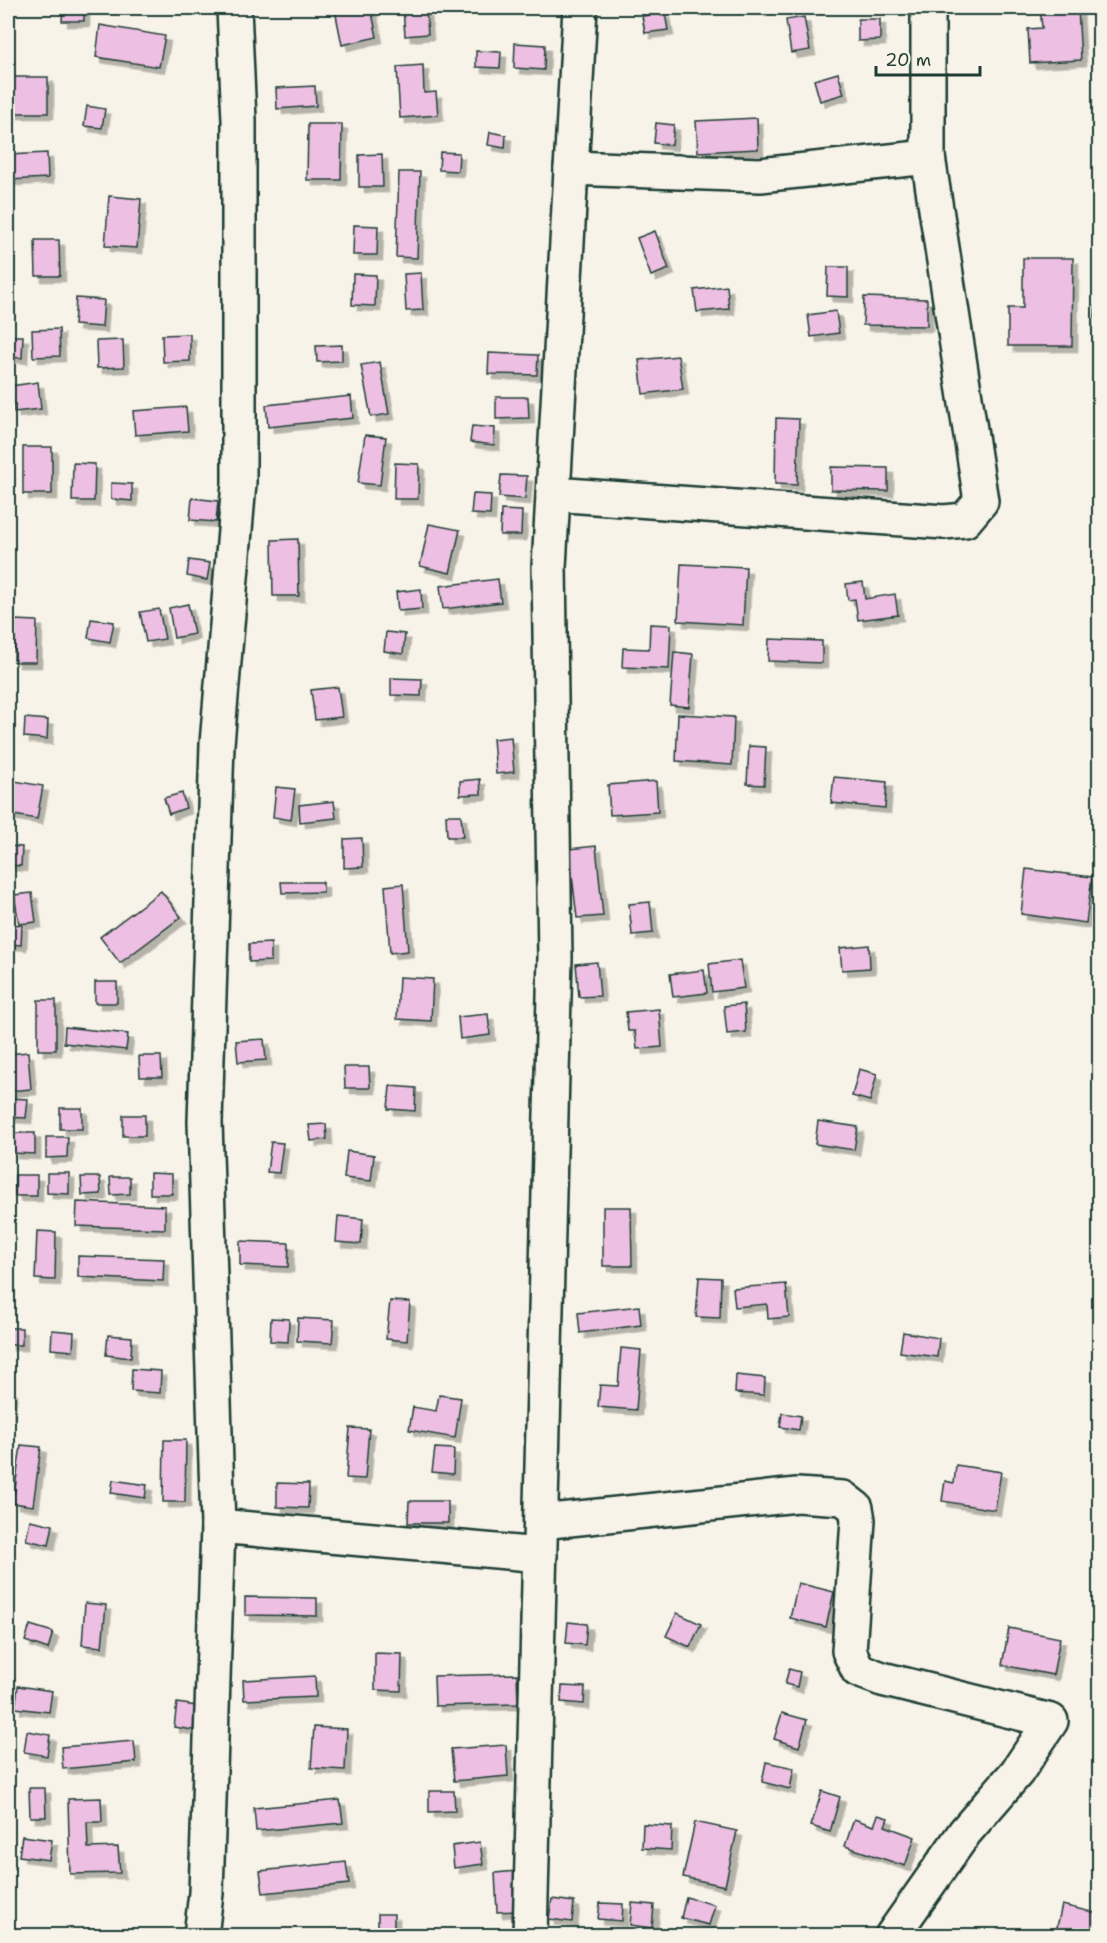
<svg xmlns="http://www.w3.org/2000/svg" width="1107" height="1943" font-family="'Shantell Sans',sans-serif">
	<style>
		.building { fill: #edbfe2; stroke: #1f3d34; stroke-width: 1.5; filter: url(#shadow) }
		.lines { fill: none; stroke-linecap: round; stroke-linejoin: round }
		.minor-casing { stroke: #1f3d34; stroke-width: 38 }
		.minor { stroke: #f7f3e8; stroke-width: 33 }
	</style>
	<defs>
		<filter id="shadow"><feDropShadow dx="5.5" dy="5.5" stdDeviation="0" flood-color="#0004"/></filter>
	</defs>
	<rect width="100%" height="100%" fill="#f7f3e8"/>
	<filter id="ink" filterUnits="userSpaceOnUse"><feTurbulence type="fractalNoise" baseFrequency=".0167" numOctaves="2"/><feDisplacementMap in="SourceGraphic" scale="12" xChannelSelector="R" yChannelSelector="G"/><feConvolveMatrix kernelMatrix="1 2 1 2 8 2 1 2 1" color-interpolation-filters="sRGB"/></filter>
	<g filter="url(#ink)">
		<!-- building -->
		<g class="building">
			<polygon points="63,8 84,8 84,21 62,21"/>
			<polygon points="345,8 371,8 377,37 342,45 335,10"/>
			<polygon points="403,8 426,8 428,34 405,36"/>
			<polygon points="1040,8 1078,8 1081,60 1030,63 1028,29 1042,28"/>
			<polygon points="665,13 668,30 645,33 642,16"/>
			<polygon points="804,17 810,50 791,53 786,20"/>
			<polygon points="858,19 880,19 880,40 858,41"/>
			<polygon points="100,25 165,36 159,67 96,57"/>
			<polygon points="515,43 545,45 544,70 514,68"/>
			<polygon points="476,51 501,52 500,68 476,67"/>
			<polygon points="423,65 424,93 436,92 438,115 400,118 397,67"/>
			<polygon points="838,73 844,94 820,101 814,80"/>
			<rect x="8" y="77" width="40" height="36"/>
			<polygon points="315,86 316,106 277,109 276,88"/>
			<polygon points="87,106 105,109 102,128 84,126"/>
			<polygon points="757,118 758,149 698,152 696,121"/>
			<polygon points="656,123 674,125 672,145 654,143"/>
			<polygon points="308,124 342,124 341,180 307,180"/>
			<polygon points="490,132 506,135 505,148 488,145"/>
			<polygon points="440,152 459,153 458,171 439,170"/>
			<polygon points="47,153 48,178 8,180 8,155"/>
			<polygon points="382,154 383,187 359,187 359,155"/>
			<polygon points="399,172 420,172 417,258 396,257"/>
			<polygon points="109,196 141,199 137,248 105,246"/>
			<polygon points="354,225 378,226 377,255 353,255"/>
			<polygon points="655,231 669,269 651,276 637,238"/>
			<polygon points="35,240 59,240 60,276 36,276"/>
			<polygon points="1023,258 1073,258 1072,346 1008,346 1008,308 1023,308"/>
			<polygon points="828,267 848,267 848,297 827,296"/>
			<polygon points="421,273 423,310 406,311 404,274"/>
			<polygon points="353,274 376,275 375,306 352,305"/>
			<polygon points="727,286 729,309 697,312 694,290"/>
			<polygon points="864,297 927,299 927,326 863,325"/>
			<polygon points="76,298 104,300 102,327 74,325"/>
			<polygon points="1096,299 1100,299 1100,354 1093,353"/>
			<polygon points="836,311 839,333 811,337 808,315"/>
			<polygon points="59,329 60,356 33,357 32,330"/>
			<polygon points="190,334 190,361 163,362 162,335"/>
			<polygon points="8,336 23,336 22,358 8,357"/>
			<polygon points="123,340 124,367 97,368 96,341"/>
			<polygon points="342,345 342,361 317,362 316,346"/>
			<polygon points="489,353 538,355 537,375 488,374"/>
			<polygon points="678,356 683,389 643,394 639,360"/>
			<polygon points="380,362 389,414 371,417 361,365"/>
			<polygon points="38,382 41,409 14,412 11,386"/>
			<polygon points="351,396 353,418 268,427 266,405"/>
			<polygon points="496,397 528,397 529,418 496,419"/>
			<polygon points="186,407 188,431 135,435 133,411"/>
			<polygon points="776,418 799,419 797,485 775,484"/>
			<polygon points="472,426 495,428 494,445 470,442"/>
			<polygon points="365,435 386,437 380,485 358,483"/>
			<rect x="23" y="447" width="29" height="47"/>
			<polygon points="73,463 95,464 94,501 72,501"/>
			<polygon points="395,463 419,464 418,499 394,499"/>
			<polygon points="831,467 888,468 888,491 831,490"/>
			<polygon points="501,475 527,476 525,499 499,497"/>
			<polygon points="111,483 132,484 132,501 111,499"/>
			<polygon points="473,494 491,495 490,515 471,514"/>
			<polygon points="192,498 218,501 216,522 190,520"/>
			<polygon points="501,510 522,511 521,535 500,535"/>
			<polygon points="429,524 460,530 450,573 420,566"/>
			<polygon points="298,539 299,596 273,596 272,540"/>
			<polygon points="189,560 210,563 207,580 187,576"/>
			<polygon points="681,564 746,567 743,625 678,621"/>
			<polygon points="498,579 501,602 443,609 440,586"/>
			<polygon points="863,582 865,599 895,594 898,615 858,620 855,599 848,600 846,584"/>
			<polygon points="421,589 422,609 398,611 396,592"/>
			<polygon points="188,604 194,634 174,638 169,608"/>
			<polygon points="159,609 165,639 146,642 140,612"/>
			<polygon points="91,619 114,622 110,642 88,638"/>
			<polygon points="15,620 37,621 36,662 14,662"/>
			<polygon points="650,624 671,625 669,669 622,667 623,648 649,649"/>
			<polygon points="386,632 405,634 403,654 384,651"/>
			<polygon points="769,639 822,641 822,663 768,661"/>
			<polygon points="674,652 693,654 689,707 670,705"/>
			<polygon points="391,678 422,679 421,696 391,695"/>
			<polygon points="338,687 342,717 315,720 311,690"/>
			<polygon points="678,714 734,717 732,765 676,761"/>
			<polygon points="25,718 48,720 47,739 24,737"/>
			<polygon points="511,737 514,772 496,774 493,739"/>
			<polygon points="749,746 766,747 764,785 747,784"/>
			<polygon points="834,777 887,782 885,808 831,803"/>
			<polygon points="480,779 481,794 460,795 460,781"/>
			<polygon points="9,780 43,786 37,819 8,814"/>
			<polygon points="656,781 658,812 610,815 608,785"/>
			<polygon points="276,787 295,789 291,820 273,817"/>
			<polygon points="182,793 186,808 169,814 164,798"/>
			<polygon points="334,801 336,818 300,822 299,805"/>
			<polygon points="446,815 461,815 463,837 447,837"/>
			<polygon points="362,838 363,867 344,868 344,839"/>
			<polygon points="8,846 22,847 21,866 8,865"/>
			<polygon points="596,846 603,916 577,918 569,849"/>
			<polygon points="1026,869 1092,877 1086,923 1021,914"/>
			<polygon points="281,882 323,882 323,892 282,893"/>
			<polygon points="403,884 408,951 390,953 385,886"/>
			<polygon points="161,891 181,917 120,963 100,937"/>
			<polygon points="32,893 36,922 19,924 14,895"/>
			<polygon points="650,902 653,933 632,935 629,904"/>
			<polygon points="8,924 22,925 21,945 8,944"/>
			<polygon points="271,943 271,961 249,962 249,944"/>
			<polygon points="869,945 870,968 842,970 840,948"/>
			<polygon points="740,960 744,988 712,992 709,964"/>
			<polygon points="597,962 600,996 579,997 576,964"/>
			<polygon points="704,970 707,993 673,997 670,974"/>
			<polygon points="399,977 433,979 431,1021 397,1019"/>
			<rect x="95" y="982" width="22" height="21"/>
			<rect x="38" y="1000" width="18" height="50"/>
			<polygon points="744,1004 746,1032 727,1034 724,1006"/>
			<polygon points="659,1009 662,1047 637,1049 635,1031 628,1031 626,1012"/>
			<polygon points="488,1014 490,1035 460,1039 458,1017"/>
			<polygon points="65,1027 128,1034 126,1050 64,1043"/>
			<polygon points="264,1039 266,1060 238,1062 236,1041"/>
			<polygon points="28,1052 31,1089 10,1091 8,1054"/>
			<polygon points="139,1056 161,1056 162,1077 140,1077"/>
			<polygon points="344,1067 369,1067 370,1088 345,1088"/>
			<polygon points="859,1069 877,1074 870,1101 852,1096"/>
			<polygon points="390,1086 416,1088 415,1111 388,1109"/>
			<polygon points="8,1098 28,1099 26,1118 8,1117"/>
			<rect x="60" y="1108" width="22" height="21"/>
			<rect x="123" y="1115" width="22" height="21"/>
			<polygon points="818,1121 858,1127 854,1150 815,1144"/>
			<polygon points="326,1124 327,1139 311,1141 309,1125"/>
			<polygon points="12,1133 35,1133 35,1154 12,1153"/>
			<polygon points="46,1137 68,1137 67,1157 46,1158"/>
			<polygon points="271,1142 283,1143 279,1173 267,1172"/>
			<polygon points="347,1151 374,1155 371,1181 344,1178"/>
			<polygon points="47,1173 69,1173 69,1194 47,1193"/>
			<polygon points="150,1173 172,1174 172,1194 150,1194"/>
			<rect x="15" y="1175" width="22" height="21"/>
			<polygon points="81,1177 100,1177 101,1194 82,1195"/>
			<polygon points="110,1177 130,1177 130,1194 111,1195"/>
			<polygon points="77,1202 165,1206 165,1229 76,1226"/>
			<polygon points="603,1207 631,1207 632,1266 603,1266"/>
			<polygon points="338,1216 363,1219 361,1244 336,1242"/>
			<polygon points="37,1231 56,1232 55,1280 35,1279"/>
			<polygon points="240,1241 289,1243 288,1267 240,1265"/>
			<polygon points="78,1256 164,1259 163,1281 78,1277"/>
			<polygon points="699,1277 721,1278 720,1318 696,1317"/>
			<polygon points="786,1284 789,1317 768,1319 767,1304 735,1307 733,1288"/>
			<polygon points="390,1301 410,1302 407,1341 386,1339"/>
			<polygon points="639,1306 641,1325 580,1333 578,1313"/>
			<polygon points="271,1318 289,1319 288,1342 270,1341"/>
			<polygon points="298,1318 334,1320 332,1343 297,1341"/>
			<rect x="8" y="1328" width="14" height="17"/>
			<polygon points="52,1330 74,1332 73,1351 51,1349"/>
			<polygon points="903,1332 939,1338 937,1357 900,1352"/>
			<polygon points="108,1335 132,1337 131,1358 106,1355"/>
			<polygon points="621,1348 641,1350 636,1410 598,1407 600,1385 618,1386"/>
			<polygon points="132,1369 161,1371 160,1393 131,1391"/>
			<polygon points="736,1375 765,1378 764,1395 735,1393"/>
			<polygon points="8,1389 12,1389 8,1417"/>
			<polygon points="439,1395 461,1398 455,1438 409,1430 413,1407 436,1411"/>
			<polygon points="782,1413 801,1416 799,1430 780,1427"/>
			<polygon points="350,1428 369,1429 365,1479 346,1478"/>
			<polygon points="164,1440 186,1440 185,1502 163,1502"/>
			<polygon points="21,1445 41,1447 33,1506 13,1503"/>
			<polygon points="435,1448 454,1449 453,1474 432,1472"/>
			<polygon points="956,1465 1001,1472 995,1510 942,1501 945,1481 954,1483"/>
			<polygon points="113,1480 147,1485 145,1498 111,1493"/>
			<polygon points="277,1483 309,1484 308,1508 277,1507"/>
			<polygon points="409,1501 448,1501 448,1523 408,1523"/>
			<polygon points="30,1520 53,1525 49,1545 26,1540"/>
			<polygon points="798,1583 834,1592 826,1627 790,1618"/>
			<polygon points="245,1597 317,1598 317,1616 245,1615"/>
			<polygon points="85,1603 106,1605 102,1647 82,1645"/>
			<polygon points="677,1613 701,1624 690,1647 666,1636"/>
			<polygon points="568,1622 587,1624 585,1645 566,1643"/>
			<polygon points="30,1625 53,1632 48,1649 25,1641"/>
			<polygon points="1009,1628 1060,1638 1053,1675 1002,1665"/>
			<polygon points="375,1653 402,1654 401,1691 375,1690"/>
			<polygon points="789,1669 800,1672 797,1687 785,1684"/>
			<polygon points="517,1674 518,1704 435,1706 434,1676"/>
			<polygon points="315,1676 316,1697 244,1700 243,1680"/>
			<polygon points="18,1686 52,1691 49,1712 15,1708"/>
			<polygon points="562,1686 585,1687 584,1704 561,1702"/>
			<polygon points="177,1703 203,1707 199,1731 174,1727"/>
			<polygon points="782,1713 807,1720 799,1747 774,1739"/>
			<polygon points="314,1727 347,1729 345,1770 311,1768"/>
			<polygon points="27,1731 50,1735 47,1756 24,1752"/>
			<polygon points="134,1741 136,1762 63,1769 61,1747"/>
			<polygon points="506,1745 508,1776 454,1781 451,1749"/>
			<polygon points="766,1762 794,1768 790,1789 762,1782"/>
			<polygon points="29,1788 45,1788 46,1817 30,1817"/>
			<polygon points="429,1791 454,1791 455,1811 429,1812"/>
			<polygon points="822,1791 840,1797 830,1832 811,1826"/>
			<polygon points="101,1798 102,1822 87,1822 88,1848 118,1847 120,1873 70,1874 68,1799"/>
			<polygon points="340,1800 343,1823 256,1831 254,1808"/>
			<polygon points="878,1815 888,1818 885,1826 915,1837 905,1866 845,1846 854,1819 874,1826"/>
			<polygon points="695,1822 737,1831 725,1886 683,1877"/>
			<polygon points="643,1824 672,1826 671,1850 642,1848"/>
			<polygon points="22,1836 52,1840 49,1860 19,1856"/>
			<polygon points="480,1842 483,1864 454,1868 452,1846"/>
			<polygon points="346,1862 349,1884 263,1893 260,1871"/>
			<polygon points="517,1871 518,1911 497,1912 495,1873"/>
			<polygon points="686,1897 715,1905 709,1925 681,1918"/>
			<polygon points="552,1899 574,1902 572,1922 549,1919"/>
			<polygon points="600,1903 623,1904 622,1921 598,1919"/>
			<polygon points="632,1903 654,1905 652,1928 630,1925"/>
			<polygon points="1062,1905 1100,1914 1100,1936 1055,1936"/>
			<rect x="378" y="1914" width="16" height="22"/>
		</g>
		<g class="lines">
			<!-- minor casing -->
			<g class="minor-casing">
				<g id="minor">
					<polyline points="571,168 760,175 928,157"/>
					<polyline points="553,494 944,522 965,520 981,501 928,157 928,8"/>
					<polyline points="541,1522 797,1495 843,1498 856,1508 858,1520 849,1651 858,1670 882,1679 1051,1721 1017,1772 965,1832 892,1936"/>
					<polyline points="218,1526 540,1555"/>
					<polyline points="201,1936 206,1893 218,1526 205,1122 217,744 239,483 239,120 234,8"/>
					<polyline points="530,1936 555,957 549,567 580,8"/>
				</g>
			</g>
			<!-- minor -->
			<use href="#minor" class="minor"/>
		</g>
	</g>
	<!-- margin -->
	<rect width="1107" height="1943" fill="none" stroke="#f7f3e8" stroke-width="30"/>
	<rect x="15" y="15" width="1077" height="1913" fill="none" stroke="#1f3d34" stroke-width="2" filter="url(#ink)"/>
	<!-- scale -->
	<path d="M876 66v9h104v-9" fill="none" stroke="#1f3d34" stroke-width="3"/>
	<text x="885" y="66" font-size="18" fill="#1f3d34" stroke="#f7f3e8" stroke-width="4.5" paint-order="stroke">20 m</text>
</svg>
